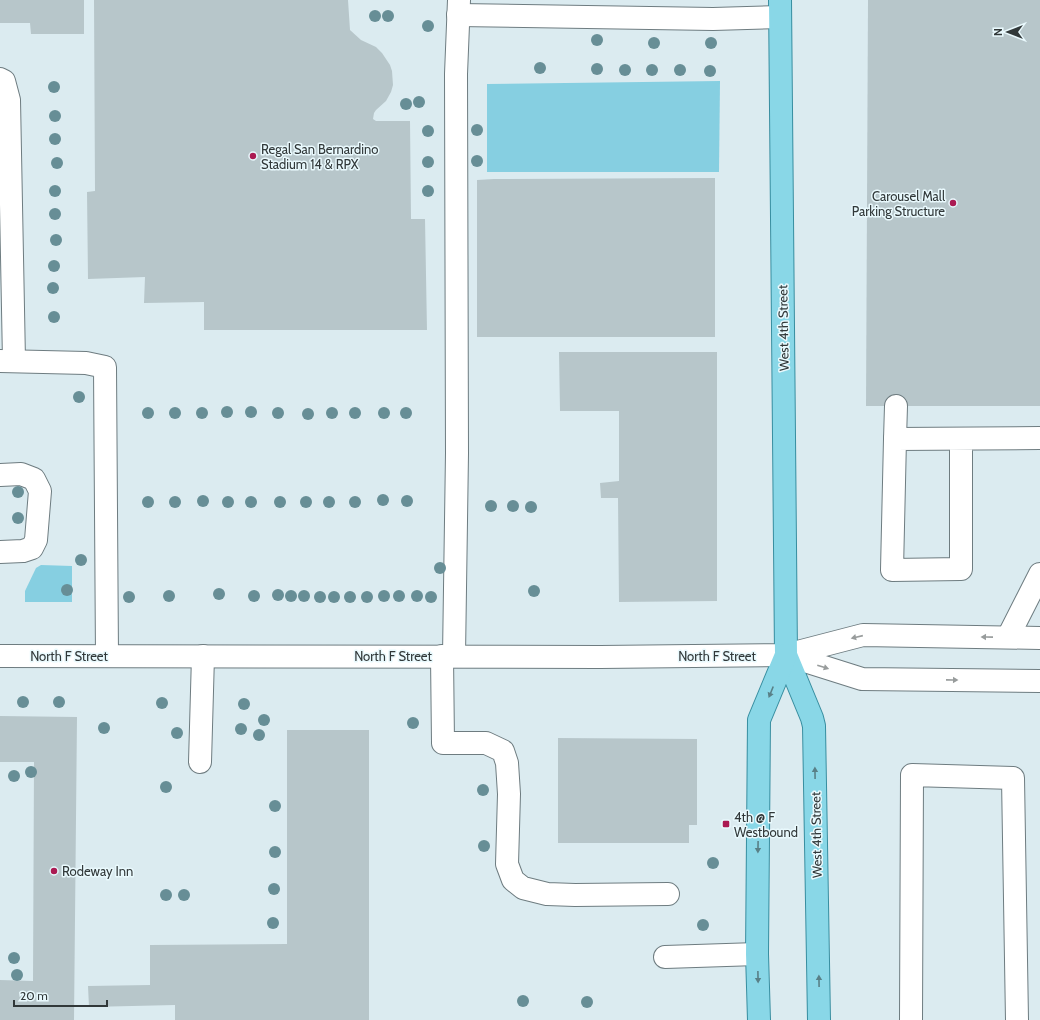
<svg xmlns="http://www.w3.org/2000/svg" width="1040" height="1020" font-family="Cabin,sans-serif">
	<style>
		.green { fill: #86cfe1 }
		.building { fill: #b7c6ca }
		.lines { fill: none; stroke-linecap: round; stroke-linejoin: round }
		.minor-casing { stroke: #6e7c80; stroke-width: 24 }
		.major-casing { stroke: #388ea0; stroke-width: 24 }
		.minor { stroke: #fff; stroke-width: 22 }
		.major { stroke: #89d7e7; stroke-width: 22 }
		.tree { fill: #678e96 }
		.oneway { fill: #989c9c }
		.oneway2 { fill: #598087 }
		.poi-dot { fill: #ab1a52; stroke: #e9f9fd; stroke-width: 1.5 }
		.labels { text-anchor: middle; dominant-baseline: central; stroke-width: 3; stroke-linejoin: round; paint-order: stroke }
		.poi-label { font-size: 13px; fill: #313839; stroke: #e9f9fd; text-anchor: start }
		.street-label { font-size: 13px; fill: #313839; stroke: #e9f9fd }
	</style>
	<rect width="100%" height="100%" fill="#dbebf0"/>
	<!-- green -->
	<g class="green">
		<polygon points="720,81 719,172 487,172 487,84"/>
		<polygon points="41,565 72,566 72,602 25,602 25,591 36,568"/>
	</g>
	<!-- building -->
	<g class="building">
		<polygon points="0,0 84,0 84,34 31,34 30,23 0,23"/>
		<polygon points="94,0 348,0 350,30 361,40 376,47 382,53 390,65 392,71 393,85 391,92 386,101 376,110 374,113 373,119 376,121 410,121 411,219 425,219 427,330 204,330 204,302 144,303 145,277 88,279 87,192 95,191"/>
		<polygon points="868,0 1040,0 1040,406 866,406"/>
		<polygon points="715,178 715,337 477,337 477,180 494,179"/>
		<polygon points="559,352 717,352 717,601 619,602 618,498 601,498 600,483 619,481 619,411 560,411"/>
		<polygon points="0,716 77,717 74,1020 0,1020 0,980 33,981 34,762 0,762"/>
		<polygon points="287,730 369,730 369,1020 175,1020 175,1005 89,1007 88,986 150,985 150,945 287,944"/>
		<polygon points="558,738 697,739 697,825 689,825 689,843 558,843"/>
	</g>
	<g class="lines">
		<!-- minor casing -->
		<g class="minor-casing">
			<g id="minor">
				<polyline points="458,15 713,19 780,17"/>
				<polyline points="0,79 4,81 9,100 14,361"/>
				<polyline points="0,361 86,363 105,367 107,656"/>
				<polyline points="895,439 896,406"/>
				<polyline points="961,439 961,569 892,570 895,439 1040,438"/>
				<polyline points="0,475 21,474 34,479 40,491 36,540 32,548 23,551 0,552"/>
				<polyline points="1008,637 1040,574"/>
				<polyline points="786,655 862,679 1040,681"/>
				<polyline points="0,656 600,657 786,655 863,635 1040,638"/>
				<polyline points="442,656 443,743 486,743 503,751 507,763 509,794 507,864 513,880 523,888 547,894 575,895 668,894"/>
				<polyline points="454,656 457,453 456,74 459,0"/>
				<polyline points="200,762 203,656"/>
				<polyline points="665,957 757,954"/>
				<polyline points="911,1020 912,775 1013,778 1017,1020"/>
			</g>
		</g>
		<!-- major casing -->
		<g class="major-casing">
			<g id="major">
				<polyline points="780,0 786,655 812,718 814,726 819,1020"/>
				<polyline points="759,1020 757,954 759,720 786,655"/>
			</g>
		</g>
		<!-- minor -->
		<use href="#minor" class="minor"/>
		<!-- major -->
		<use href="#major" class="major"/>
	</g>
	<!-- trees -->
	<g class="tree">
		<circle cx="375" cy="16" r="6"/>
		<circle cx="388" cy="16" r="6"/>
		<circle cx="428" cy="26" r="6"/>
		<circle cx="597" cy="40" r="6"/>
		<circle cx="654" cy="43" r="6"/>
		<circle cx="711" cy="43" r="6"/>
		<circle cx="540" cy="68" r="6"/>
		<circle cx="597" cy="69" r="6"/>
		<circle cx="625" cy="70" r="6"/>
		<circle cx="652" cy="70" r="6"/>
		<circle cx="680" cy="70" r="6"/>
		<circle cx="710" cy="71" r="6"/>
		<circle cx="54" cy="87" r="6"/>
		<circle cx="419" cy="102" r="6"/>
		<circle cx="406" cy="104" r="6"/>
		<circle cx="55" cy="116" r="6"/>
		<circle cx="477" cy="130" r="6"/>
		<circle cx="428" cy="131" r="6"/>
		<circle cx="55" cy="139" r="6"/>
		<circle cx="477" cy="161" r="6"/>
		<circle cx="428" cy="162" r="6"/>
		<circle cx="57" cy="163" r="6"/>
		<circle cx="55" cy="191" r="6"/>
		<circle cx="428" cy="191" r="6"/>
		<circle cx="55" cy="214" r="6"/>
		<circle cx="56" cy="240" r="6"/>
		<circle cx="54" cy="266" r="6"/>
		<circle cx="53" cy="288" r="6"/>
		<circle cx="54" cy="317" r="6"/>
		<circle cx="79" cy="397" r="6"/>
		<circle cx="227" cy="412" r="6"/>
		<circle cx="251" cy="412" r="6"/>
		<circle cx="148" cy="413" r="6"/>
		<circle cx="175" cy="413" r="6"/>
		<circle cx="202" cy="413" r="6"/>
		<circle cx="278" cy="413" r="6"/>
		<circle cx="332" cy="413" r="6"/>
		<circle cx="355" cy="413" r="6"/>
		<circle cx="384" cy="413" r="6"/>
		<circle cx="406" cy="413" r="6"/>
		<circle cx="308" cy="414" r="6"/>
		<circle cx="18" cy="492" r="6"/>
		<circle cx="383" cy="500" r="6"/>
		<circle cx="203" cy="501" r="6"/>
		<circle cx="407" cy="501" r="6"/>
		<circle cx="148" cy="502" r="6"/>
		<circle cx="175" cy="502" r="6"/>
		<circle cx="228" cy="502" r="6"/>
		<circle cx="251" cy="502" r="6"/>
		<circle cx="280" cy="502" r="6"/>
		<circle cx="306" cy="502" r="6"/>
		<circle cx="329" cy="502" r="6"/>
		<circle cx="355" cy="502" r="6"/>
		<circle cx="491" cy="506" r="6"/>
		<circle cx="513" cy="506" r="6"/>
		<circle cx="531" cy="507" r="6"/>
		<circle cx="18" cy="518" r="6"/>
		<circle cx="81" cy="560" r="6"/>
		<circle cx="440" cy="568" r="6"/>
		<circle cx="67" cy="590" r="6"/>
		<circle cx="534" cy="591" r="6"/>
		<circle cx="219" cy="594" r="6"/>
		<circle cx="278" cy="595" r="6"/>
		<circle cx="169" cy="596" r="6"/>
		<circle cx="254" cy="596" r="6"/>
		<circle cx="291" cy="596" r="6"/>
		<circle cx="304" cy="596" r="6"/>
		<circle cx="384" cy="596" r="6"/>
		<circle cx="399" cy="596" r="6"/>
		<circle cx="417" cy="596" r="6"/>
		<circle cx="129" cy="597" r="6"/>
		<circle cx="320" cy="597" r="6"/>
		<circle cx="334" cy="597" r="6"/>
		<circle cx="350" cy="597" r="6"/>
		<circle cx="367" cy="597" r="6"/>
		<circle cx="431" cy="597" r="6"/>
		<circle cx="23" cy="702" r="6"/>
		<circle cx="59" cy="702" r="6"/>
		<circle cx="162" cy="703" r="6"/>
		<circle cx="244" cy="704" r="6"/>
		<circle cx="264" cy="720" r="6"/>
		<circle cx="413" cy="723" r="6"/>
		<circle cx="104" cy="728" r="6"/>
		<circle cx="241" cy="729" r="6"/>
		<circle cx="177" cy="733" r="6"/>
		<circle cx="259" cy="735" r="6"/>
		<circle cx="31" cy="772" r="6"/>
		<circle cx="14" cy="776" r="6"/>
		<circle cx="166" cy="787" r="6"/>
		<circle cx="483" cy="790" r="6"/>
		<circle cx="275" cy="806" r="6"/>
		<circle cx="484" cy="846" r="6"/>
		<circle cx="275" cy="852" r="6"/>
		<circle cx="713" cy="863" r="6"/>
		<circle cx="274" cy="889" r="6"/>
		<circle cx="166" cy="895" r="6"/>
		<circle cx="184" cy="895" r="6"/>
		<circle cx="273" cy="923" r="6"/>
		<circle cx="703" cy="925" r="6"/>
		<circle cx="14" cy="958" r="6"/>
		<circle cx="17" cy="975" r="6"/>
		<circle cx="523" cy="1001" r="6"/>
		<circle cx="587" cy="1002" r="6"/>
	</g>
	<!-- one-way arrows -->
	<defs><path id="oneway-solid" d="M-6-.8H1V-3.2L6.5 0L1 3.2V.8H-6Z"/></defs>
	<g class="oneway">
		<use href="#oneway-solid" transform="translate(857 637) rotate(167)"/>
		<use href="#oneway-solid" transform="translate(987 637) rotate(-179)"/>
		<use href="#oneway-solid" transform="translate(823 667) rotate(17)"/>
		<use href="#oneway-solid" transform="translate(952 680) rotate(1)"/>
	</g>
	<g class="oneway2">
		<use href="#oneway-solid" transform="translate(771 692) rotate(112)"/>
		<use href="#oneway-solid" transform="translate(815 773) rotate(-91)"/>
		<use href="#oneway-solid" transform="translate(758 847) rotate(91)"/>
		<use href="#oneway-solid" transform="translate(758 977) rotate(89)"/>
		<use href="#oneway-solid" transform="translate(819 981) rotate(-91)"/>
	</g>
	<!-- markers -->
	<g class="poi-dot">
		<circle cx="253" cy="156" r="4"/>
		<circle cx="953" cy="203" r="4"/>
		<rect x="722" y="820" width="8" height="8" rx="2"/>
		<circle cx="54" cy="871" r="4"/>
	</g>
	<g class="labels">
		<!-- poi labels -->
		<g class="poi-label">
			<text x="261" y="149">Regal San Bernardino<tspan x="261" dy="15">Stadium 14 &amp; RPX</tspan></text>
			<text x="945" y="196" text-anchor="end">Carousel Mall<tspan x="945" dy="15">Parking Structure</tspan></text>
			<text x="734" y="817">4th @ F<tspan x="734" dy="15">Westbound</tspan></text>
			<text x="62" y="871">Rodeway Inn</text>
		</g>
		<!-- street labels -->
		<g class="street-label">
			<text transform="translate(783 328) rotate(-91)">West 4th Street</text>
			<text x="69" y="656">North F Street</text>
			<text x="393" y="656">North F Street</text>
			<text x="717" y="656">North F Street</text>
			<text transform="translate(816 835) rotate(-91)">West 4th Street</text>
		</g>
	</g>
	<!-- north arrow -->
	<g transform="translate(1008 32) rotate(270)" stroke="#e9f9fd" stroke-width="3" paint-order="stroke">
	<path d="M0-3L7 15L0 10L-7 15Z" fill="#313839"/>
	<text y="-6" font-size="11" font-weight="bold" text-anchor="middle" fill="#313839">N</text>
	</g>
	<!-- scale -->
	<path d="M14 1000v6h93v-6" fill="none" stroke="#313839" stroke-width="2"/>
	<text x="20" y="1000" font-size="12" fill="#313839" stroke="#e9f9fd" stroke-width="3" paint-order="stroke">20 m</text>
</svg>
